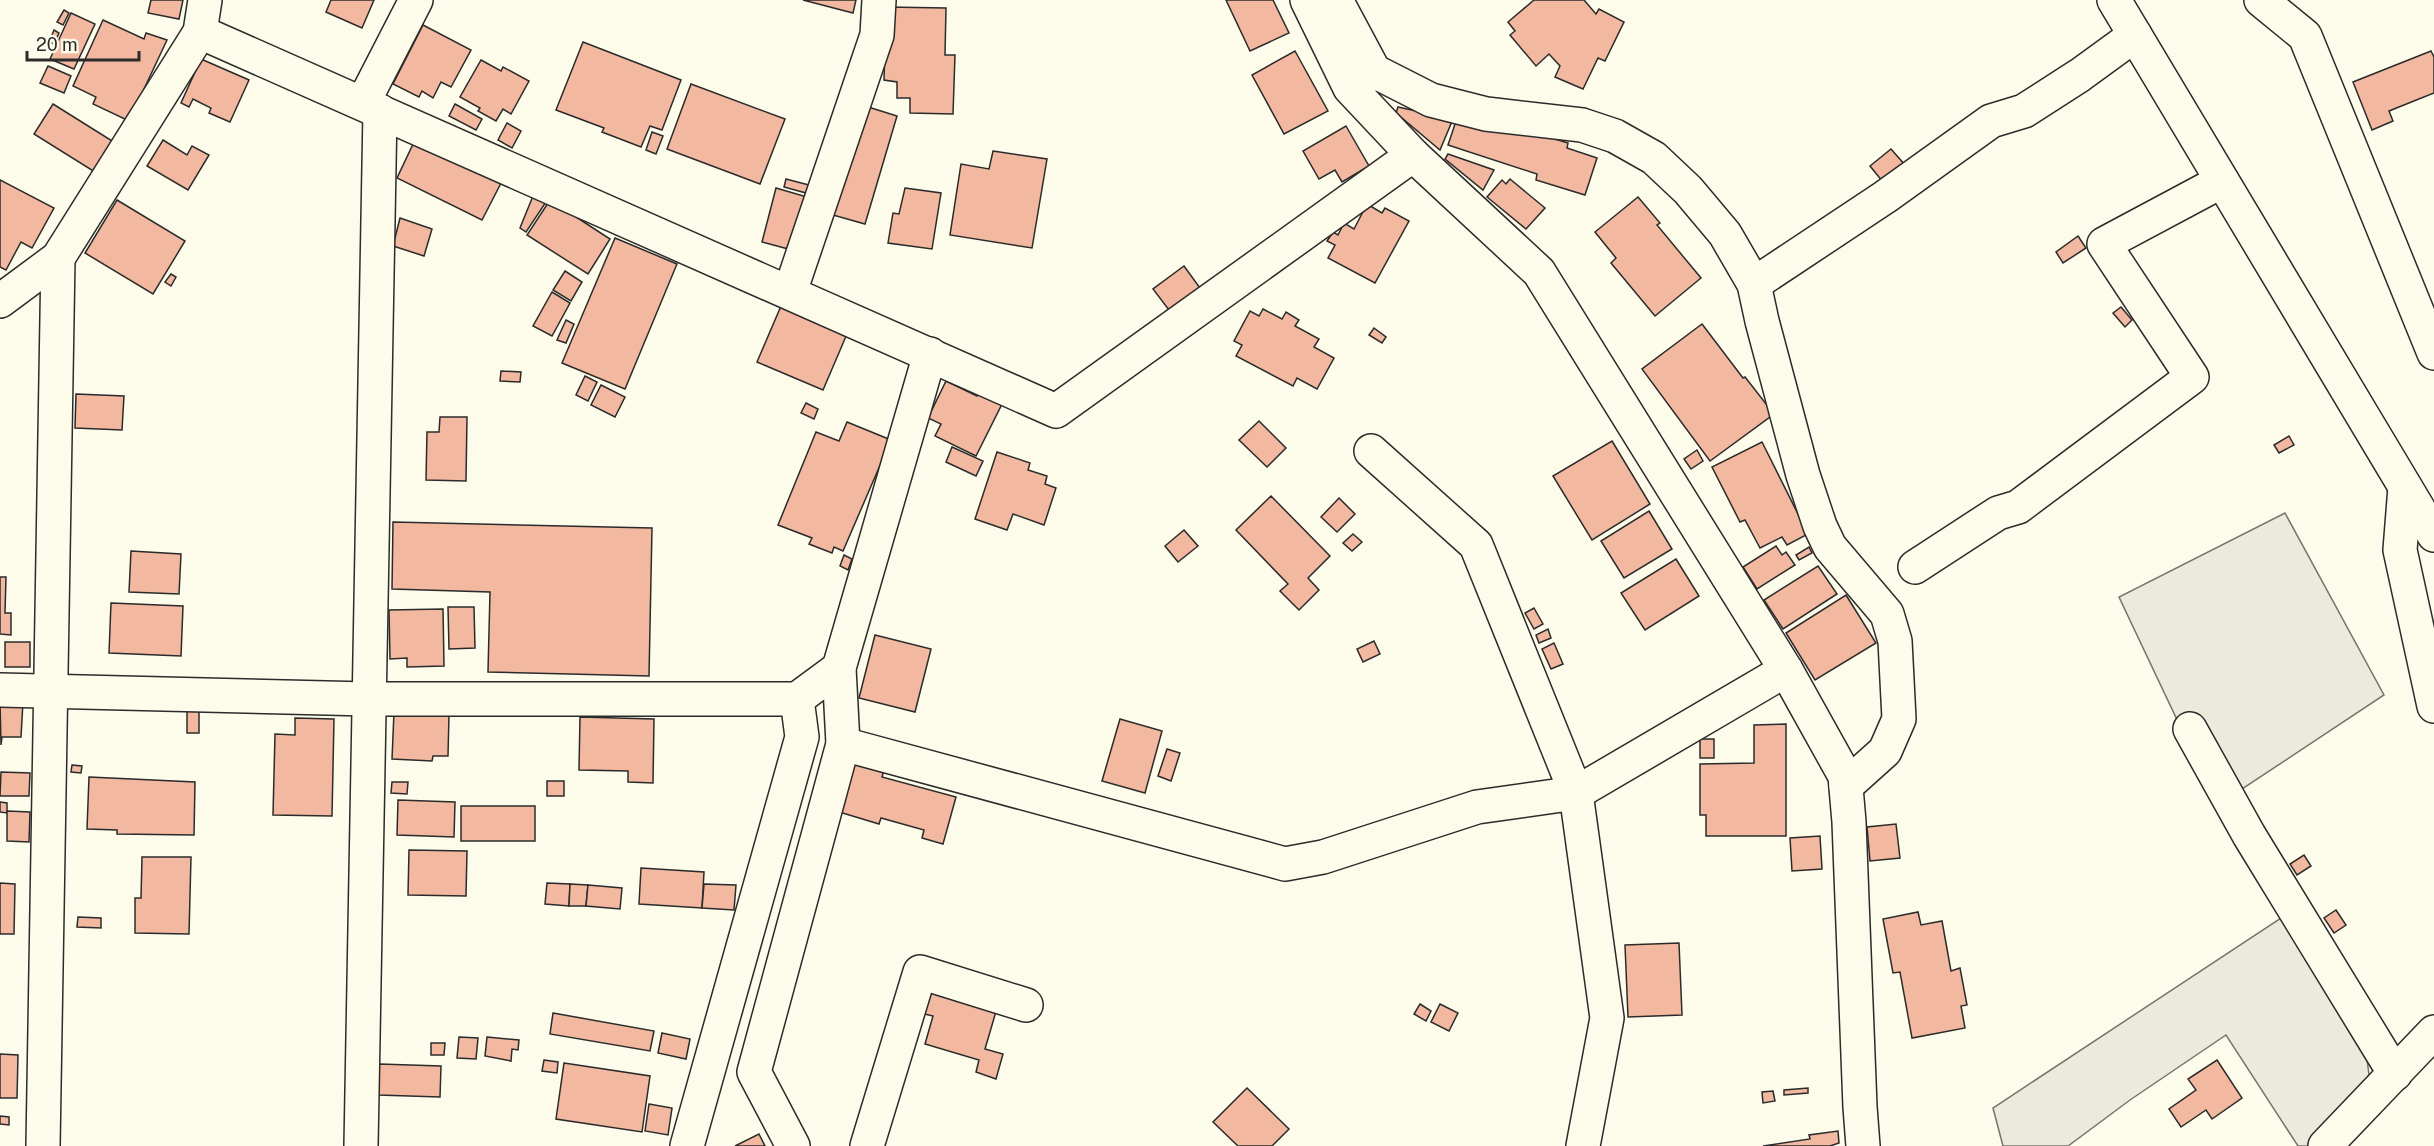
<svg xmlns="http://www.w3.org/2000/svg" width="2434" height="1146" font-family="'Public Sans',sans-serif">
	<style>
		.green { fill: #ecebdb; stroke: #74746e; stroke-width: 1.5 }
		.building { fill: #f2b8a0; stroke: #2b2b2b; stroke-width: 1.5 }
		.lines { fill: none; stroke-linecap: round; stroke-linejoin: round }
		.street-casing { stroke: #2b2b2b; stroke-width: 36 }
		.secondary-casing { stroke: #2b2b2b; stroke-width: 36 }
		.street { stroke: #fdfbea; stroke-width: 33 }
		.secondary { stroke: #fdfbea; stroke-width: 33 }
	</style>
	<rect width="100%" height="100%" fill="#fdfbea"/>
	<!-- green -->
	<g class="green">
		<polygon points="2285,513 2384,695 2236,793 2180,726 2119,597"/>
		<polygon points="2284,916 2367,1059 2369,1075 2348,1111 2309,1146 2298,1146 2226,1035 2130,1100 2068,1146 2003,1146 1993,1108"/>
	</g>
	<!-- building -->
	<g class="building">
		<polygon points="151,0 183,0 179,19 148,13"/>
		<polygon points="331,0 374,0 362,28 326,12"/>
		<polygon points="803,0 856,0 853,13"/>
		<polygon points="1226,0 1273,0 1289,33 1250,51"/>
		<polygon points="1534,0 1584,0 1596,14 1599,9 1624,22 1605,61 1598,58 1583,89 1555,77 1560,66 1549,54 1536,66 1510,35 1515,31 1508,22"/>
		<polygon points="886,7 946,8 945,55 955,55 953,114 910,113 910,98 897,98 897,82 884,80"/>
		<polygon points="64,10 69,13 63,25 57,22"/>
		<polygon points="71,13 95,24 74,69 50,59"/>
		<polygon points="103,20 144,39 146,33 167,40 129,121 93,104 96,97 73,86"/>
		<polygon points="423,25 471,50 451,87 441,82 433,98 422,91 419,97 393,84"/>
		<polygon points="54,30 59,33 54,44 49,42"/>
		<polygon points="583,42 681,80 662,130 650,126 641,147 602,132 604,128 556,110"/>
		<polygon points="1295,51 1328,111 1284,134 1252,75"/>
		<polygon points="2431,51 2434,57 2434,93 2389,111 2393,121 2372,130 2353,82"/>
		<polygon points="201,59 249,80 230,122 209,113 211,108 193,99 189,107 181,103"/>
		<polygon points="481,60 501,71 503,67 529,81 511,114 503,109 496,121 478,111 480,108 460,97"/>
		<polygon points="48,66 71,76 64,93 40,83"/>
		<polygon points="691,84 785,119 760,184 667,149"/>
		<polygon points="53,104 117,144 98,174 34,134"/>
		<polygon points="455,104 482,119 476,130 449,116"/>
		<polygon points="865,106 897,116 865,224 833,215"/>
		<polygon points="1398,107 1453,119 1440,150 1396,113"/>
		<polygon points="1457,118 1497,121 1568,143 1567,148 1597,158 1585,195 1536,180 1537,174 1448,145"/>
		<polygon points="507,123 521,131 512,148 498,140"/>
		<polygon points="1346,126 1369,166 1342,182 1335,170 1319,179 1303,151"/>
		<polygon points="652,132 663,136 656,154 646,150"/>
		<polygon points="163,140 187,155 192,146 209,155 188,190 147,166"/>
		<polygon points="415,140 501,183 482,220 397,178"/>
		<polygon points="1891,149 1905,165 1883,182 1870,166"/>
		<polygon points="993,151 1047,159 1032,248 950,235 961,164 989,169"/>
		<polygon points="1448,154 1494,170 1483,190 1445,159"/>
		<polygon points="786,179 809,185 806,193 784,187"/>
		<polygon points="1510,179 1545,208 1526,229 1487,197 1502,180 1506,184"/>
		<polygon points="0,180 54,208 32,248 21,242 6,270 0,267"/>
		<polygon points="776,188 807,197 792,250 762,242"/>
		<polygon points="905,188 941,193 932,249 888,243 893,213 899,214"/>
		<polygon points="535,191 548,199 526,232 520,228"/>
		<polygon points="1638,197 1660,223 1657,225 1701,278 1655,316 1611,263 1616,258 1595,232"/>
		<polygon points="117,200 185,241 153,294 85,253"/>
		<polygon points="550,200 610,239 588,274 527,235"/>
		<polygon points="1367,204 1382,213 1385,208 1409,221 1375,283 1328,258 1335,245 1327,241 1333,232 1338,235 1344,223 1354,229"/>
		<polygon points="400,218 432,229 424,256 393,246"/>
		<polygon points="2078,236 2086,248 2063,263 2056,252"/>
		<polygon points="615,238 677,264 625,389 562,363"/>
		<polygon points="1184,266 1200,288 1169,310 1153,289"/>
		<polygon points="565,271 582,282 571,301 553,290"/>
		<polygon points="171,274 176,277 171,286 165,282"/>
		<polygon points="552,292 570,303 552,336 533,326"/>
		<polygon points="781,306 847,334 823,390 757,362"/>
		<polygon points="2121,307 2132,320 2125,327 2113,313"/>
		<polygon points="1263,309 1282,319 1286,312 1299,320 1295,326 1319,339 1314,347 1334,358 1317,389 1297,378 1293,386 1236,356 1242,345 1234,341 1250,311 1259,316"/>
		<polygon points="566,320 574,324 566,343 557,340"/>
		<polygon points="1702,324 1743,378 1745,377 1774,414 1710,461 1642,369"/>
		<polygon points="1374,328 1386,337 1382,343 1369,335"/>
		<polygon points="501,371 521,372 520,382 500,381"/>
		<polygon points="585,376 597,382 588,401 576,395"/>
		<polygon points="946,381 977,396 979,393 1002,404 976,456 935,436 941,424 928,418"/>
		<polygon points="601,385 625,397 615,417 591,405"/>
		<polygon points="76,394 124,396 122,430 75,428"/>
		<polygon points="806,403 818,409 814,419 801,413"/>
		<polygon points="440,417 467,417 466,481 426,480 427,432 439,432"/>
		<polygon points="1259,421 1286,448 1267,467 1239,440"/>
		<polygon points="847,422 891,440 843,551 834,547 832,553 809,544 812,538 778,525 816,432 839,441"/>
		<polygon points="2289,436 2294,445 2279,453 2274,445"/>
		<polygon points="1612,441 1650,504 1592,540 1553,476"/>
		<polygon points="1762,442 1808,534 1787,545 1782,537 1760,548 1745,520 1740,522 1712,467"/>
		<polygon points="952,447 983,461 976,476 946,462"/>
		<polygon points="1697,450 1703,461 1691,469 1684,459"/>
		<polygon points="997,452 1030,463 1028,470 1047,476 1045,484 1056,488 1044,525 1013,514 1007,530 975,519"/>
		<polygon points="1271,496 1330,556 1308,578 1319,590 1299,610 1280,591 1288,584 1236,530"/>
		<polygon points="1339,498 1355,514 1337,532 1321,517"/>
		<polygon points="1649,511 1672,549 1624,578 1601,541"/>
		<polygon points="393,522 652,528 649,676 488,672 490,592 392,589"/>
		<polygon points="1184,530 1198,546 1178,562 1165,546"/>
		<polygon points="1353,534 1362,542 1352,551 1343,543"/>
		<polygon points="1776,546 1782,555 1786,552 1795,565 1757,589 1743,567"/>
		<polygon points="1809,547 1812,553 1799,560 1796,555"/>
		<polygon points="131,551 181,554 179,594 129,592"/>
		<polygon points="844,555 852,559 848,570 840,566"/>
		<polygon points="1676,559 1699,596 1645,630 1621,593"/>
		<polygon points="1818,566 1837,594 1783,629 1764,600"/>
		<polygon points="0,577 6,577 5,613 11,613 11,635 0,634"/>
		<polygon points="1846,595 1876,643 1815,680 1786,633"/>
		<polygon points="111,603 183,606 181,656 109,653"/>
		<polygon points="448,607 474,607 475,648 449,649"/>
		<polygon points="1534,608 1543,624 1534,629 1525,613"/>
		<polygon points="443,609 444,666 407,667 407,658 390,659 389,610"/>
		<polygon points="1548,629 1551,638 1539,643 1536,635"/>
		<polygon points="875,635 931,649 915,712 859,698"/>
		<polygon points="1374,641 1380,654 1363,662 1357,649"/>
		<rect x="5" y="642" width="25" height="25"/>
		<polygon points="1554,643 1563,664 1551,669 1542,649"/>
		<polygon points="0,701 23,702 21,737 2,737 1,745"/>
		<rect x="187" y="706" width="12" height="27"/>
		<polygon points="394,712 449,714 448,756 433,756 432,761 392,759"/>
		<polygon points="580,717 654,719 653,783 628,782 628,771 579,770"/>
		<polygon points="295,718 334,719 332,816 273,815 275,734 295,735"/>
		<polygon points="1120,719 1162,731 1145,793 1102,781"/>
		<polygon points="1786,724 1786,836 1706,836 1706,815 1700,815 1700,764 1754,763 1754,725"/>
		<rect x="1700" y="739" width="14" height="19"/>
		<polygon points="1167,749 1180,753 1171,781 1158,776"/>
		<polygon points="851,761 884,770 882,777 956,797 943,844 922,838 924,830 881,818 879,824 836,811"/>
		<polygon points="72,765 82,766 81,773 71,772"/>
		<polygon points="1,772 30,773 29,796 0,796"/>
		<polygon points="89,777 195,782 194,835 117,834 117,830 87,829"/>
		<rect x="547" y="781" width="17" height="15"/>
		<polygon points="392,782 408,782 407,794 391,793"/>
		<polygon points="398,800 455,802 454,837 397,835"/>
		<polygon points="0,802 7,803 7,813 0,812"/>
		<rect x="461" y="806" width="74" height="35"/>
		<polygon points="7,811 30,812 29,842 7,841"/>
		<polygon points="1896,824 1900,858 1870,861 1867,827"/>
		<polygon points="1820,836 1822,869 1792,871 1790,838"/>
		<polygon points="409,850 467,851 466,896 408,895"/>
		<polygon points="2304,855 2311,866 2297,875 2290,864"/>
		<polygon points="142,857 191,857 189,934 135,933 135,898 141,898"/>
		<polygon points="641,868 704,872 702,908 639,904"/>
		<polygon points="0,883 15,884 14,934 0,934"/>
		<polygon points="547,883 570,884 569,906 545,904"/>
		<polygon points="570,884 588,885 586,906 569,906"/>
		<polygon points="704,884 736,885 734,910 702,908"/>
		<polygon points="588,885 622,888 620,909 586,906"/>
		<polygon points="2336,910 2346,925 2334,933 2324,918"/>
		<polygon points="1918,912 1921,925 1942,921 1951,971 1960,968 1967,1005 1961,1006 1965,1028 1912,1038 1900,972 1893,973 1883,919"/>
		<polygon points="78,917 101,918 101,928 77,927"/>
		<polygon points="1679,943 1682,1015 1628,1017 1625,945"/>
		<polygon points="922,988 997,1008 985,1049 1003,1054 996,1079 976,1072 979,1060 925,1044 933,1016 916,1012"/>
		<polygon points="1420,1004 1431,1011 1426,1021 1414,1014"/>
		<polygon points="1440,1004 1458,1013 1449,1031 1431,1022"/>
		<polygon points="553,1013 654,1031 650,1051 550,1034"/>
		<polygon points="662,1033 690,1039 686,1059 658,1053"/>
		<polygon points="459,1037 478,1038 476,1059 457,1058"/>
		<polygon points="487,1037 519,1040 518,1050 512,1049 511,1061 485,1056"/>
		<polygon points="431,1043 445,1043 444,1055 431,1055"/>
		<polygon points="0,1054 18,1055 17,1098 0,1098"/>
		<polygon points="544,1060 558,1062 557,1073 542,1071"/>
		<polygon points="2217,1060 2242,1098 2212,1119 2206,1110 2181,1127 2169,1109 2196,1090 2188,1079"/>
		<polygon points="564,1063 650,1076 642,1132 556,1119"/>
		<polygon points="379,1064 441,1066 440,1097 378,1095"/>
		<polygon points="1247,1088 1289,1129 1272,1146 1238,1146 1213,1122"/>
		<polygon points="1808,1088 1808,1093 1784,1095 1784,1090"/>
		<polygon points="1773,1091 1775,1101 1763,1103 1762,1092"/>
		<polygon points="649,1104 672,1108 668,1135 645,1131"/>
		<polygon points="0,1116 9,1117 9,1125 0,1124"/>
		<polygon points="1838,1131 1839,1143 1830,1146 1763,1146 1810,1139 1809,1135"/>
		<polygon points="759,1134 765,1146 735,1146"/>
	</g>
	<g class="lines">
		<!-- street casing -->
		<g class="street-casing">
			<g id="street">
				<polyline points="1307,0 1350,88 1413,155 1539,272 1786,670 1845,776 1849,822 1860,1107 1863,1146"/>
				<polyline points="1336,0 1374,71 1356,84"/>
				<polyline points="2261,0 2305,36 2434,353"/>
				<polyline points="200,32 1056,411 1413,155"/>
				<polyline points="1374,71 1431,100 1486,114 1582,125 1615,136 1654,158 1688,190 1725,234 1754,284 1762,321 1803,475 1820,526 1830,547 1887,614 1895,641 1899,719 1885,751 1846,786"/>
				<polyline points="363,103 416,0"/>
				<polyline points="1754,284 1885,197 1991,121 2024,111 2080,75 2135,35"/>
				<polyline points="790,292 877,35 879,0"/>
				<polyline points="0,301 58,258 200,32 205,0"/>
				<polyline points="1371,451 1476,545 1576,793 1607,1018 1583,1146"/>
				<polyline points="2405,487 2400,550 2434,706"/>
				<polyline points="1915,567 1998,513 2018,507 2192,377 2104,244 2222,181"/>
				<polyline points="0,690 368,699 797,699 839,668"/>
				<polyline points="2190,729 2249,835 2395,1074"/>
				<polyline points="843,744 1285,864 1323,857 1477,807 1576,793 1786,670"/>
				<polyline points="43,1146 58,258"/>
				<polyline points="361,1146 380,111"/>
				<polyline points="687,1146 802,737 797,699"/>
				<polyline points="793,1146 754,1072 843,744 839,668 930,354"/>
				<polyline points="867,1146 920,972 1026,1005"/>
				<polyline points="2325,1146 2434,1032"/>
			</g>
		</g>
		<!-- secondary casing -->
		<g class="secondary-casing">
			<polyline id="secondary" points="2114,0 2434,535"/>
		</g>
		<!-- street -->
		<use href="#street" class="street"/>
		<!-- secondary -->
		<use href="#secondary" class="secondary"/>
	</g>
	<!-- scale -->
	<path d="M27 51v9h112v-9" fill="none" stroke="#2b2b2b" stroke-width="3"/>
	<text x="36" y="51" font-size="18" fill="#2b2b2b" stroke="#fdfbea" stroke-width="4.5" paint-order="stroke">20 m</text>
</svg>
